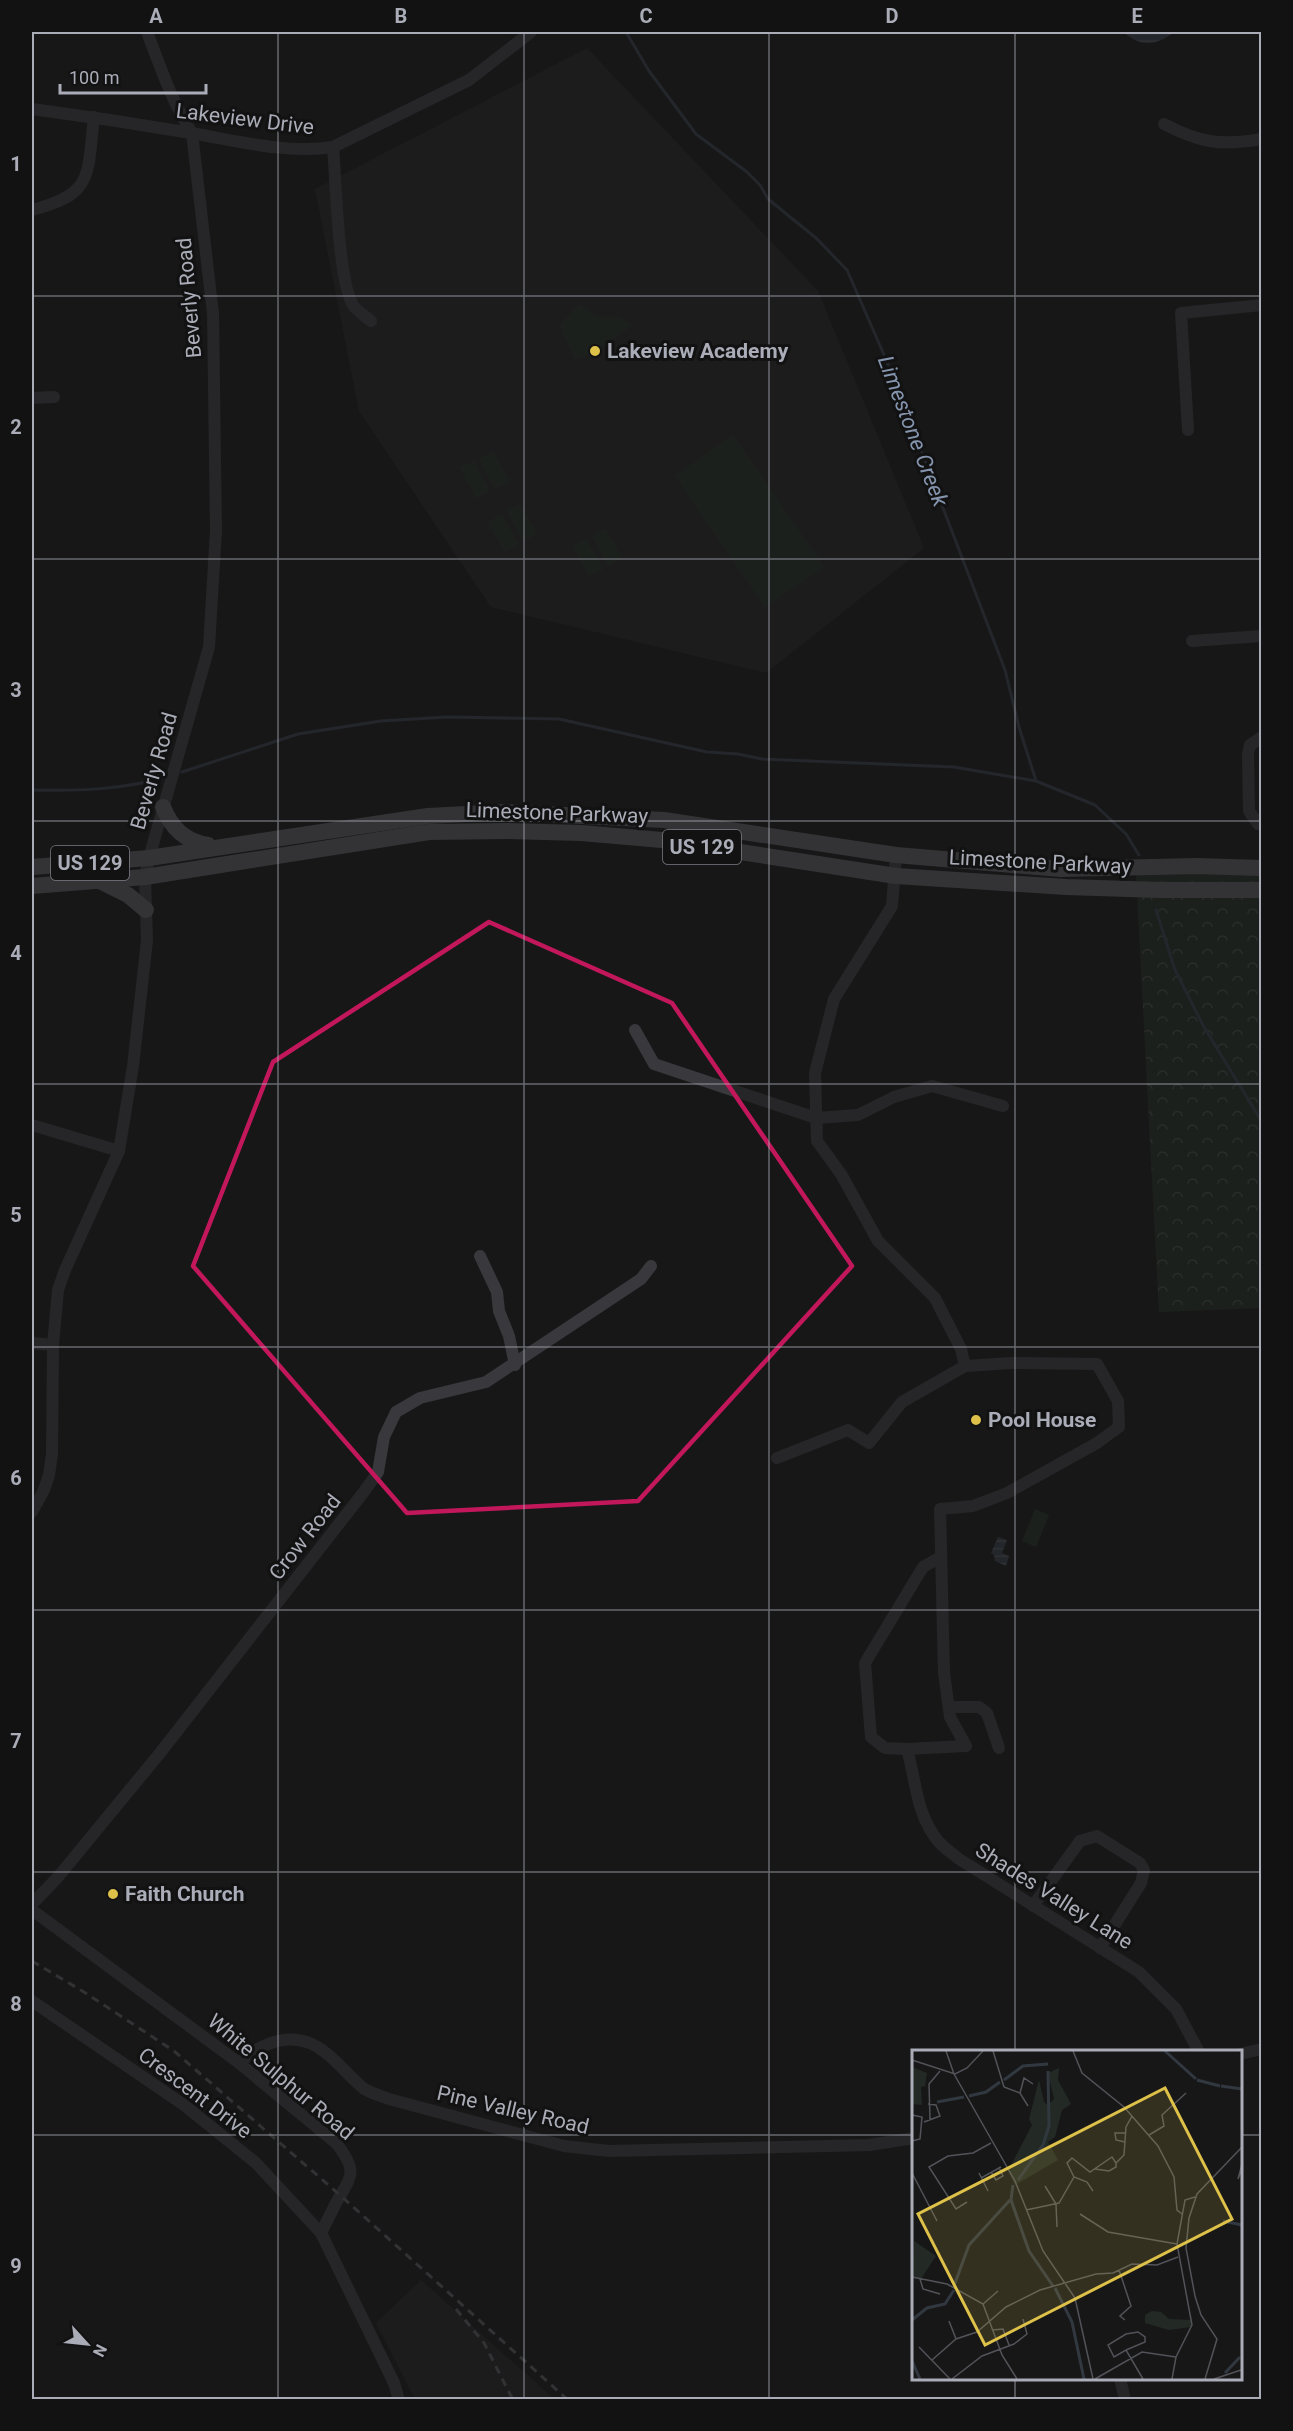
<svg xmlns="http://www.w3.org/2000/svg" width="1293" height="2431" font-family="Roboto,sans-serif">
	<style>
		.built { fill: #232325 }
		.forest { fill: url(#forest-crowns) }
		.green { fill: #232a25 }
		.water { fill: url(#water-rules) }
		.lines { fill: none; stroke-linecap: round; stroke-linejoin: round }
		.stream { stroke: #313840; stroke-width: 3 }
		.minor { stroke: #38383d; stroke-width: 12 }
		.major { stroke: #55555c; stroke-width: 16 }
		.rail { stroke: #515258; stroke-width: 3; stroke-dasharray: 8 6; stroke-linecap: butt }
		.marked { fill: none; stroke: #c2185b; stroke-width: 4.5; stroke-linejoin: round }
		.grid { fill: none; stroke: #aaadb7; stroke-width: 1.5; stroke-opacity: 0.55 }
		.poi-dot { fill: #dec149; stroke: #121213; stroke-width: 2 }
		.labels { text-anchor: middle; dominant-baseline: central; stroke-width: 6; stroke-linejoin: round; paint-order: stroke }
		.shield { fill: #121213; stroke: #7c7e86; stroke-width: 1.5 }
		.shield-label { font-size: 20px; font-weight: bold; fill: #aaadb7 }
		.street-label { font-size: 21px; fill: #aaadb7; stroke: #121213 }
		.poi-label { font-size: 21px; font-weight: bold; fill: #aaadb7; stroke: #121213; text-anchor: start }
		.water-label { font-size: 22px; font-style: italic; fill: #8595ae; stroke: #121213 }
		.inset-river { fill: none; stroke: #313840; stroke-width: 3 }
		.inset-road { fill: none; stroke: #525358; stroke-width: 1.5 }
		.view { fill: #dec149; fill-opacity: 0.15; stroke: #dec149; stroke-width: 3 }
		.inset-edge { fill: none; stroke: #aaadb7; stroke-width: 3 }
		.neatline { fill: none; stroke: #aaadb7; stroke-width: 2 }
		.grid-label { font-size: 20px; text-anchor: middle; font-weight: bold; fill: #aaadb7 }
	</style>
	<defs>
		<pattern id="forest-crowns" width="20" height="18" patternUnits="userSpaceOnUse" patternTransform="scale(1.5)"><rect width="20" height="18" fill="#232a25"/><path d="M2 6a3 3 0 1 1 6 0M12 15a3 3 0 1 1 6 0" fill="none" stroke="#404642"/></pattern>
		<pattern id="water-rules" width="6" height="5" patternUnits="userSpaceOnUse" patternTransform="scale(1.5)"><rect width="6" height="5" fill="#313840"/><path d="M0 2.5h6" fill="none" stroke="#4c5259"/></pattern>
	</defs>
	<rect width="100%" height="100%" fill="#171718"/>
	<!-- built -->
	<g class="built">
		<polygon points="587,48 818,291 924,548 766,673 491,607 359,411 315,189"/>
		<polygon points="421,2280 554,2399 415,2399 376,2323"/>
	</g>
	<!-- forest -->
	<polygon class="forest" points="1261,870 1261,1308 1159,1312 1136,874"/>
	<!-- green -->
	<g class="green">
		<polygon points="579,304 597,316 620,317 632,325 596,352 575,360 560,325"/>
		<polygon points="733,435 824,567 765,607 675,476"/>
		<polygon points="493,451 509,481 495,489 479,459"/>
		<polygon points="474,461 490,491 476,498 460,468"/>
		<polygon points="520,504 537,534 523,541 507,511"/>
		<polygon points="502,514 518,544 505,552 488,522"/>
		<polygon points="605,528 622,558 608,566 592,536"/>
		<polygon points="586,539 603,569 589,576 573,546"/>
		<polygon points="1035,1509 1049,1515 1036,1547 1022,1541"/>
	</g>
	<!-- water -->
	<g class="water">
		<path d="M1124,32H1174C1158,45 1140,48 1124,32Z"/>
		<polygon points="998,1537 1007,1540 1002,1553 1009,1556 1006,1566 995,1561 994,1555 991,1553"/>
	</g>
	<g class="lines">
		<!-- stream -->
		<g class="stream">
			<polyline points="626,32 649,71 696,134 747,172 760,185 768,199 816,238 847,270 888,364 1005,670 1019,727 1036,781"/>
			<polyline points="182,772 298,734 381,721 447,717 559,719 707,752 738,754 762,759 954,767 1036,781 1095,805 1126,834 1139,855"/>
			<path d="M32,790C77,791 125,790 169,776"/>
			<polyline points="1156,910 1175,970 1204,1027 1262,1122"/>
		</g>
		<!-- minor -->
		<g class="minor">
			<path d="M32,109C85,116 138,124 191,133C238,141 286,154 333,147L469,80L531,32"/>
			<path d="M1164,124C1200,143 1221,146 1262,139"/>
			<path d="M333,147C336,180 338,281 353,305C357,311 365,316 371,321"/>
			<path d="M32,210C95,194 87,174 94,117"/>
			<polyline points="32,398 54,397"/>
			<polyline points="1188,430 1181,313 1262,305"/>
			<polyline points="1192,641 1262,636"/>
			<polyline points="1262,737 1250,745 1248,754 1249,811 1258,824 1262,823"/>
			<polyline points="896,855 892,906 834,999 815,1073 817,1141 841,1174 878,1241 935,1298 961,1349 965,1366"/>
			<polyline points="635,1030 654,1064 816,1118 858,1115 894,1097 932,1086 1003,1106"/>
			<polyline points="32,1125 119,1151"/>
			<polyline points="480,1256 497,1292 499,1311 509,1336 515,1365"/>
			<polyline points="32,1343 53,1345"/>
			<path d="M777,1458L848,1430L869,1443L902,1402L965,1366L1011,1363L1097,1364L1118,1401L1119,1427L1097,1443L1007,1493L973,1506L940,1509L944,1673L950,1717L966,1746L907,1749C916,1781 916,1814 938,1841C944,1848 953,1854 959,1859L1139,1972L1176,2009L1199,2052"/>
			<path d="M32,1512L44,1490L49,1475L52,1454L53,1345L58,1290L65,1270L119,1151L133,1066L147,940L145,877L149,858L209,647L216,530L213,314L192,133C172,102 160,66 147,32"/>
			<polyline points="949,1707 979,1707 987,1713 999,1748"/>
			<polyline points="907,1749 885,1748 871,1737 865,1663 923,1567 941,1557"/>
			<polyline points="32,1904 58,1877 160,1753 363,1493 378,1472 384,1437 396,1412 420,1398 486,1382 641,1279 651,1266"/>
			<polyline points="1033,1906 1080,1841 1097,1836 1140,1863 1144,1870 1141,1883 1100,1948"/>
			<path d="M32,1910L239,2063L337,2144C358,2172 352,2175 336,2203C331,2213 326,2223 321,2233"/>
			<polyline points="32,2001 184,2105 256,2163 321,2233 394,2383 399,2400"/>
			<polyline points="1240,2054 1262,2049"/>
			<path d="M239,2063C264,2040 297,2029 326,2053C339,2063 350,2077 363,2088C370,2093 381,2096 389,2099L564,2146L609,2151L869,2145L914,2138"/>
			<polyline points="1120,2378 1125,2400"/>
		</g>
		<!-- major -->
		<g class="major">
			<path d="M163,807C172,829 185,841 208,845"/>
			<polyline points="32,867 149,858 428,816 505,812 664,820 896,855 1061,869 1197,866 1262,868"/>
			<polyline points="100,881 128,895 146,910"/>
			<polyline points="32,886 145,877 429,832 506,831 581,833 662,840 896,876 1066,887 1160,890 1262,890"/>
		</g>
		<!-- rail -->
		<g class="rail">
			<polyline points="32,1961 84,1992 174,2051 341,2196 568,2400"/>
			<polyline points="456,2309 484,2343 513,2400"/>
		</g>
	</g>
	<!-- marked area -->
	<path d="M0 0H1293V2431H0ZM489,922L672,1003L852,1266L638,1501L407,1513L193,1266L273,1062Z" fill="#171718" fill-opacity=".55" fill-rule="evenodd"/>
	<path class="marked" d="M489,922L672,1003L852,1266L638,1501L407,1513L193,1266L273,1062Z"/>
	<!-- grid -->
	<path class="grid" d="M278,32V2400M524,32V2400M769,32V2400M1015,32V2052M32,296H1262M32,559H1262M32,821H1262M32,1084H1262M32,1347H1262M32,1610H1262M32,1872H1262M32,2135H914M1240,2135H1262M1015,2378V2400"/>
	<!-- markers -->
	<g class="poi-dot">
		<circle cx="595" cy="351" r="6"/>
		<circle cx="976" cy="1420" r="6"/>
		<circle cx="113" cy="1894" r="6"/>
	</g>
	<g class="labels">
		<!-- shield labels -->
		<g class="shield">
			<rect x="663" y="830" width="78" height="34" rx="4.5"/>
			<rect x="51" y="846" width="78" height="34" rx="4.5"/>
		</g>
		<g class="shield-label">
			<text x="702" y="847">US 129</text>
			<text x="90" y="863">US 129</text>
		</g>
		<!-- street labels -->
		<g class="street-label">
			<text transform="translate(245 119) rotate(7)">Lakeview Drive</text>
			<text transform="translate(189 298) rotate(-95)">Beverly Road</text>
			<text transform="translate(154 771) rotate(-74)">Beverly Road</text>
			<text transform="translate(557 813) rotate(2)">Limestone Parkway</text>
			<text transform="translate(1040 862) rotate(3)">Limestone Parkway</text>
			<text transform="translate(305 1537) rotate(-52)">Crow Road</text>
			<text transform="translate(1054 1896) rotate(32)">Shades Valley Lane</text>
			<text transform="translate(281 2077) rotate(40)">White Sulphur Road</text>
			<text transform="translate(195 2093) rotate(37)">Crescent Drive</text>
			<text transform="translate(513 2110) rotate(13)">Pine Valley Road</text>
		</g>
		<!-- poi labels -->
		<g class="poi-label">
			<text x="607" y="351">Lakeview Academy</text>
			<text x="988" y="1420">Pool House</text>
			<text x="125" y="1894">Faith Church</text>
		</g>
		<!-- water labels -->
		<g class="water-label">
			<text transform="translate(913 431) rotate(69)">Limestone Creek</text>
		</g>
	</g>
	<!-- overview -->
	<g transform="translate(912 2050)">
		<rect width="330" height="330" fill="#171718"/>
		<path d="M0,17L15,23L13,36L9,37L10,55L0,54ZM147,18L146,30L159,54L150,60L143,87L136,92L146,110L103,135L96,121L120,75L117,69L127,30L132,52L136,55L142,49L136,23Z" fill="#232a25"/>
		<path d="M240,261L249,262L257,269L279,270V277L257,280L233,273V265Z" fill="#232a25"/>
		<path d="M2,191L24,206L9,229L0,227Z" fill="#232a25"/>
		<path class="inset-river" d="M253,1L284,29M92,30L111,16L136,14M285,30L308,36M309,36L330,39M57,46L74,42L88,32M25,52L52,47M106,130L131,95L137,76L136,21M101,135L99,150L117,201L141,236M311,171L330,175M42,236L57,195L98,150M143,238L160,272L172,329M0,270L15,258L33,254L42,240M0,311L8,329M313,323L328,307"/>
		<path class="inset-road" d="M34,1L42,24L103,131L131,201L163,248L181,329M81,1L92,37M161,1L170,23L212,57L246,96L262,127L265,160L270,164M0,10L43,24L55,18L71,1M92,37L108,43L116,56M108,43L112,28L121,34M0,65L10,67L8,89L0,91M18,70L17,34L28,21M12,72L28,66L24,55L16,54M237,85L252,76L250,65L274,43M213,92L204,90L203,83H214M330,114L326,129L330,119M183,119L197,121L204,117V113M79,122L84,130L91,126L87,117M0,123L25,171M67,123L76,141M69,128L89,117M133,136L144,154L145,177M181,141L175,132L162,127L155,113L160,108L178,122L200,107L204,113L212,105L214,77L220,66M55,152L44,159L17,117L36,106L61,103L79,93M114,160L147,153L162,127M168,164L196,182L265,194M207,220L219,256L208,266L213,270M0,227L35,234L71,254L90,305L105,329M8,229L11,239L28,244M71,254L86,241M37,271L44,289M80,280L91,279L97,295M7,297L38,329M214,300L233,292V287L226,282L214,284L196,295L202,307L214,300L231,329M20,310L44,289L65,282L94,257L128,240L184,224L201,223L220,214L245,215L266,207M40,329L70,306L102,294L115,284L111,269M183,329L230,302L264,307M260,329L264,307L280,275L265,194L273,150L283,147M293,329L305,289L289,265L283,246L274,198L277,168L285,144L330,97M302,329L329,320"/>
		<path class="view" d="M253,38L320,169L73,295L6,164Z"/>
		<rect width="330" height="330" class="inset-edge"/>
	</g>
	<!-- border -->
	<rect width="1293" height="2431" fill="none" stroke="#121213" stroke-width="66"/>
	<!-- north arrow -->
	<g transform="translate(87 2344) rotate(117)" stroke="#121213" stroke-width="4.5" paint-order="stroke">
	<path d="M0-4.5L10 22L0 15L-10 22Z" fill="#aaadb7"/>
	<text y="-9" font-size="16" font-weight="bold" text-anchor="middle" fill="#aaadb7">N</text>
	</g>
	<!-- scale -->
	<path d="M60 84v9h146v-9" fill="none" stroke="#aaadb7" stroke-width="3"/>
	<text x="69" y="84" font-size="18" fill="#aaadb7" stroke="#121213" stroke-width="4.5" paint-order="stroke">100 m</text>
	<rect x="33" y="33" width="1227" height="2365" class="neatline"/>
	<g class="grid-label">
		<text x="156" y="23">A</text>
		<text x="401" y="23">B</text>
		<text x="646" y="23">C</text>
		<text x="892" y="23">D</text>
		<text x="1137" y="23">E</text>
		<text x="16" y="171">1</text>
		<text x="16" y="434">2</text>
		<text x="16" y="697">3</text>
		<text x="16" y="960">4</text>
		<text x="16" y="1222">5</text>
		<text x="16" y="1485">6</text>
		<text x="16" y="1748">7</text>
		<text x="16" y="2011">8</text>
		<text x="16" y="2273">9</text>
	</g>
</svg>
